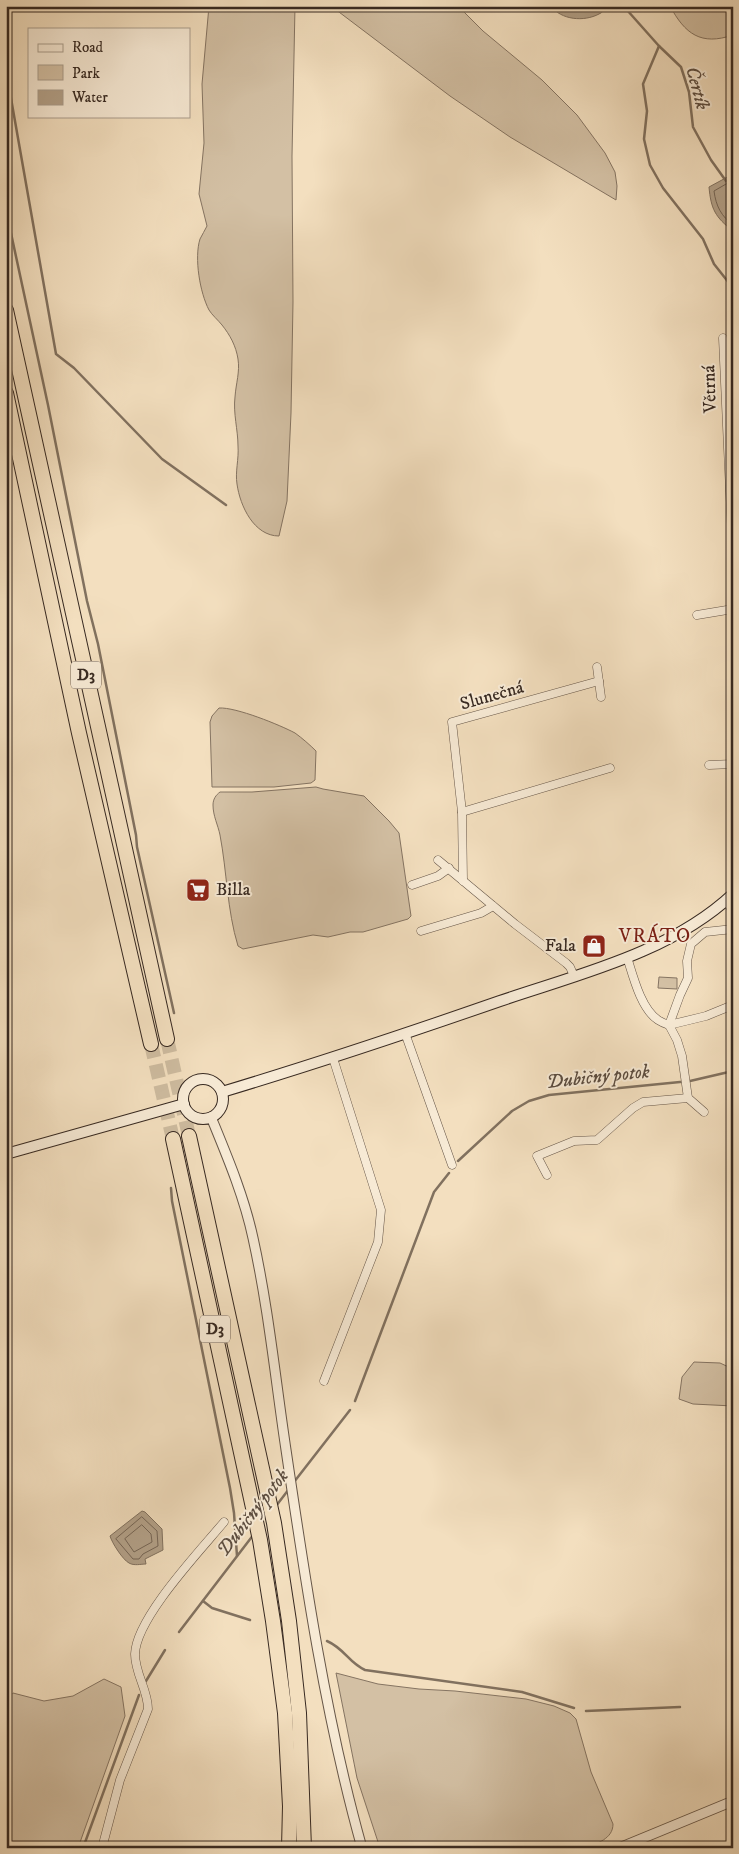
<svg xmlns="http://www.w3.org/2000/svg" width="739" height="1854" font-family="'IM FELL DW Pica',serif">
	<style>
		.green { fill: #d3c0a4; stroke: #857462 }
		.water { fill: #b3a189; stroke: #81715f }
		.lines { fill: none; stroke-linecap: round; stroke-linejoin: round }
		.shore { stroke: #756555; stroke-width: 1 }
		.stream { stroke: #81715f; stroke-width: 2.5 }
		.motorway-tunnel { stroke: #cdbb9f; stroke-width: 14; stroke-dasharray: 14 7; stroke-linecap: butt }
		.minor-casing { stroke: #665648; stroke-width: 9 }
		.tertiary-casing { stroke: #665648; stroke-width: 11 }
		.secondary-casing { stroke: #372921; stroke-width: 12 }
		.motorway-casing { stroke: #372921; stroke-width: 16 }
		.minor { stroke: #f7ead5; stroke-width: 8 }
		.tertiary { stroke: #f7ead5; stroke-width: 9 }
		.secondary { stroke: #f7ead5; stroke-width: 10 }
		.motorway { stroke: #f3dfbf; stroke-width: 14 }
		.labels { text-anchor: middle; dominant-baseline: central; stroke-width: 4; stroke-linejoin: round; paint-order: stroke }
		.shield { fill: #f7ead5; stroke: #716357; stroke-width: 1 }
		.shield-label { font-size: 16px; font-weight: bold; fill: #372921 }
		.street-label { font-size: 18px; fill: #372921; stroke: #f7ead5 }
		.poi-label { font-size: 18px; fill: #372921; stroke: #f7ead5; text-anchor: start }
		.water-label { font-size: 19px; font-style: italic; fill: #5c4d40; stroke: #f7ead5 }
		.quarter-label { font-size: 20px; letter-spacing: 1px; fill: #7a1f14; stroke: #f7ead5 }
	</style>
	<rect width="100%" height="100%" fill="#f3dfbf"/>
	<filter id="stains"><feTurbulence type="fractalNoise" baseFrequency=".004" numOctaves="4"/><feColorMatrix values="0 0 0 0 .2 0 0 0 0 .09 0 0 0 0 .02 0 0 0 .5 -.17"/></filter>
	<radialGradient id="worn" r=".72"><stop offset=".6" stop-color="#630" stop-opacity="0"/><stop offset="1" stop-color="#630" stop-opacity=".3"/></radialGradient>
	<!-- green -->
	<g class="green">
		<path d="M209,6H295L292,156L293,302L291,413L287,501L279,536C254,536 240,506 237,484C235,472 239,459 238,446C238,430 233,413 235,397C236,383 240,372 238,359C236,346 230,335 222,325C218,320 212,315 209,310C200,293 194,258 200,239C202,235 205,230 207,226L199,194L204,143L202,84Z"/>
		<polygon points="331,6 458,6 483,31 542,80 577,115 605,153 615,172 617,186 616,200 510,137 450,96"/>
		<path d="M670,6H733V35C701,46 685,34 670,6Z"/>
		<path d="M219,708C236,707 280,725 295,733C302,738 310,745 316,751L315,780L311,783L274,787H212L210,722L212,716Z"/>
		<path d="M316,787L323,789L364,796L389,821L399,833L411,916L408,919L363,932H350L328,937L313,935L243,949L238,946C227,910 227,872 220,835C218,825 213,816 213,805C213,799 216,795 220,792H252Z"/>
		<polygon points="659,977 677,978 677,989 658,988"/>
		<polygon points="694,1362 720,1363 733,1369 733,1406 693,1404 679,1399 682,1377"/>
		<path d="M336,1673L378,1684L419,1689L455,1691L526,1699L554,1706L570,1713L576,1719L591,1772L613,1824C613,1839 597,1843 586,1848H380L357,1778Z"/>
		<polygon points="104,1679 121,1687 125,1716 78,1848 6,1848 6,1701 13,1693 44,1701 73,1696"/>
	</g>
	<!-- water -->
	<g class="water">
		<path d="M551,6H608C605,9 602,13 599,14C584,22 561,20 551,6Z"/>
		<path d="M733,174V231C715,217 711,209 709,187Z"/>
		<path d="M142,1511L145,1512L162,1529L163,1550L145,1559L146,1564C141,1564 134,1566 129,1563C123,1560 112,1543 110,1536Z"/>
	</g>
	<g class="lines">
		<!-- shore -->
		<g class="shore">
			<path d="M733,180L714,191C716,206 721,216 733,225"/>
			<polygon points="142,1517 157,1531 158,1546 143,1554 139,1559 133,1559 116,1539"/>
			<polygon points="142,1525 151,1534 152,1542 134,1552 125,1539"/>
		</g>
		<!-- stream -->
		<g class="stream">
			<polyline points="620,6 627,10 659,46 681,67 689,92 693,127 711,160 726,181"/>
			<polyline points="659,46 643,84 647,111 644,139 650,165 663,188 703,239 714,264 733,288"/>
			<polyline points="6,70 56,354 74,368 162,459 226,505"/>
			<polyline points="9,224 48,405 87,601 98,644 136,835 137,847 174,1013"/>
			<polyline points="458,1161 512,1111 529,1101 549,1095 690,1081 733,1071"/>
			<polyline points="171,1188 172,1201 230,1488 234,1513 237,1556"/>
			<polyline points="355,1401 434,1192 449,1173"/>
			<polyline points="294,1482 350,1410"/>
			<polyline points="276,1506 289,1489"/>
			<polyline points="203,1601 212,1608 250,1620"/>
			<polyline points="179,1632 254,1534"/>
			<path d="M327,1641C345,1649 348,1662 365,1670L522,1692L574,1708"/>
			<polyline points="146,1681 165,1650"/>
			<polyline points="586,1711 680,1707"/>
			<polyline points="83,1848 139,1695"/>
		</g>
		<!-- motorway-tunnel -->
		<g class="motorway-tunnel">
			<polyline points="167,1039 189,1136"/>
			<polyline points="151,1044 173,1139"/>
		</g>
		<!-- minor casing -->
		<g class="minor-casing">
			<g id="minor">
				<polyline points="723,338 733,557"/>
				<polyline points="697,615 733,609"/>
				<polyline points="597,667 601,697"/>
				<polyline points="709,765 733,764"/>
				<polyline points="462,812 610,768"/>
				<polyline points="438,860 515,924 566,963 570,967 574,976"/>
				<polyline points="463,881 462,812 452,722 599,681"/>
				<polyline points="412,885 438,876 449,868"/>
				<polyline points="726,901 733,911"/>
				<polyline points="421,931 481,913 493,906"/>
				<path d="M627,957C633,976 641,1009 658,1020C661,1022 666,1024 669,1025L677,1040L682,1056L688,1098L704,1112"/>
				<polyline points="669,1025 680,995 688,978 687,961 691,944 705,932 733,929"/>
				<polyline points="669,1025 706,1016 733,1005"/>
				<polyline points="405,1033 452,1165"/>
				<polyline points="547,1175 537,1156 574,1141 597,1140 633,1108 643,1102 688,1098"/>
				<polyline points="324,1381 378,1242 381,1210 333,1058"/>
				<path d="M102,1848L120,1780L148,1709C148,1690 135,1674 135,1654C136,1618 200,1551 224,1522"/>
			</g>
		</g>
		<!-- tertiary casing -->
		<g class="tertiary-casing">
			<g id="tertiary">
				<path d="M211,1117C227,1156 244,1196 253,1238C268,1306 275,1375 285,1443C305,1579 325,1716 362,1848"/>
				<polyline points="619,1848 733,1801"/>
			</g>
		</g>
		<!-- secondary casing -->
		<g class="secondary-casing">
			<g id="secondary">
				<circle cx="203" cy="1099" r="20"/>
				<path d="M222,1092C315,1064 408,1033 500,1001C579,974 670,953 733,894"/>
				<polyline points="6,1154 184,1104"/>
			</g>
		</g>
		<!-- motorway casing -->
		<g class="motorway-casing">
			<g id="motorway">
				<polyline points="6,310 167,1039"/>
				<polyline points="6,393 79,733 151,1044"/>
				<polyline points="189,1136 274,1523 289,1621 299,1713 304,1848"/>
				<polyline points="173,1139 260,1540 273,1621 285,1713 290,1806 289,1848"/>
			</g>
		</g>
		<!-- minor -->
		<use href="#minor" class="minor"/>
		<!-- tertiary -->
		<use href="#tertiary" class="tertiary"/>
		<!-- secondary -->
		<use href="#secondary" class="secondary"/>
		<!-- motorway -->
		<use href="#motorway" class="motorway"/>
	</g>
	<!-- icons -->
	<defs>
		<g id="supermarket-square" transform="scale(1.25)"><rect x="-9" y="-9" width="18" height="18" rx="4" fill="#8f2418" stroke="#f7ead5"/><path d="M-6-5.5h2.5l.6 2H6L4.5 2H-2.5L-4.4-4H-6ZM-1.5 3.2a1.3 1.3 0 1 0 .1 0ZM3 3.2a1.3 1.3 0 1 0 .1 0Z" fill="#fff"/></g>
		<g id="shop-square" transform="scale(1.25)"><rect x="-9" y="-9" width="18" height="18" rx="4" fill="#8f2418" stroke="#f7ead5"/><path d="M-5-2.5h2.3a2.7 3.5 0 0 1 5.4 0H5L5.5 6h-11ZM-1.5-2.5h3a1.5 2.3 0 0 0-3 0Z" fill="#fff"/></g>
	</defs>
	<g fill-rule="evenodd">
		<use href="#supermarket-square" x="198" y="890"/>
		<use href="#shop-square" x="594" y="946"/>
	</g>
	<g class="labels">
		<!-- shield labels -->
		<g class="shield">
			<rect x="71" y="661.5" width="30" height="27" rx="4"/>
			<rect x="200" y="1315.5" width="30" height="27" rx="4"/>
		</g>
		<g class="shield-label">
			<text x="86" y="675">D3</text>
			<text x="215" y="1329">D3</text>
		</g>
		<!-- street labels -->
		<g class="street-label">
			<text transform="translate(710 389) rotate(-92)">Větrná</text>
			<text transform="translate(492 696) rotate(-16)">Slunečná</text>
		</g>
		<!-- poi labels -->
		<g class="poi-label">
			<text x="216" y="890">Billa</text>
			<text x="576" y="946" text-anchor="end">Fala</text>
		</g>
		<!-- water labels -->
		<g class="water-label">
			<text transform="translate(697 88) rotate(75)">Čertík</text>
			<text transform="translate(598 1077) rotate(-6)">Dubičný potok</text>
			<text transform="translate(253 1513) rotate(-52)">Dubičný potok</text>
		</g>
		<!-- quarter labels -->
		<g class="quarter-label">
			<text x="655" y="936">VRÁTO</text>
		</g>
	</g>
	<!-- margin -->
	<rect width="739" height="1854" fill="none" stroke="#f3dfbf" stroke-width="25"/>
	<rect x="8" y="8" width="724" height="1839" fill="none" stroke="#372921" stroke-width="2.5"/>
	<rect x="12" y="12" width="714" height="1829" fill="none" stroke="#372921"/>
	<!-- legend -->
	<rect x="28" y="28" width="162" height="90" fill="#f7ead5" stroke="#aa9d8d"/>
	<rect x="38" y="44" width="25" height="8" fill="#f7ead5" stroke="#aa9d8d"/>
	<text x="72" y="52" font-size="15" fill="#372921">Road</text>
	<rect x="38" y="65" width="25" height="15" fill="#d3c0a4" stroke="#aa9d8d"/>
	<text x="72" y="78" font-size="15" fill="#372921">Park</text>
	<rect x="38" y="90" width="25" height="15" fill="#b3a189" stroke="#aa9d8d"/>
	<text x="72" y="102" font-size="15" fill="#372921">Water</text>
	<rect width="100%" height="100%" filter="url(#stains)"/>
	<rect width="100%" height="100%" fill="url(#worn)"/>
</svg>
